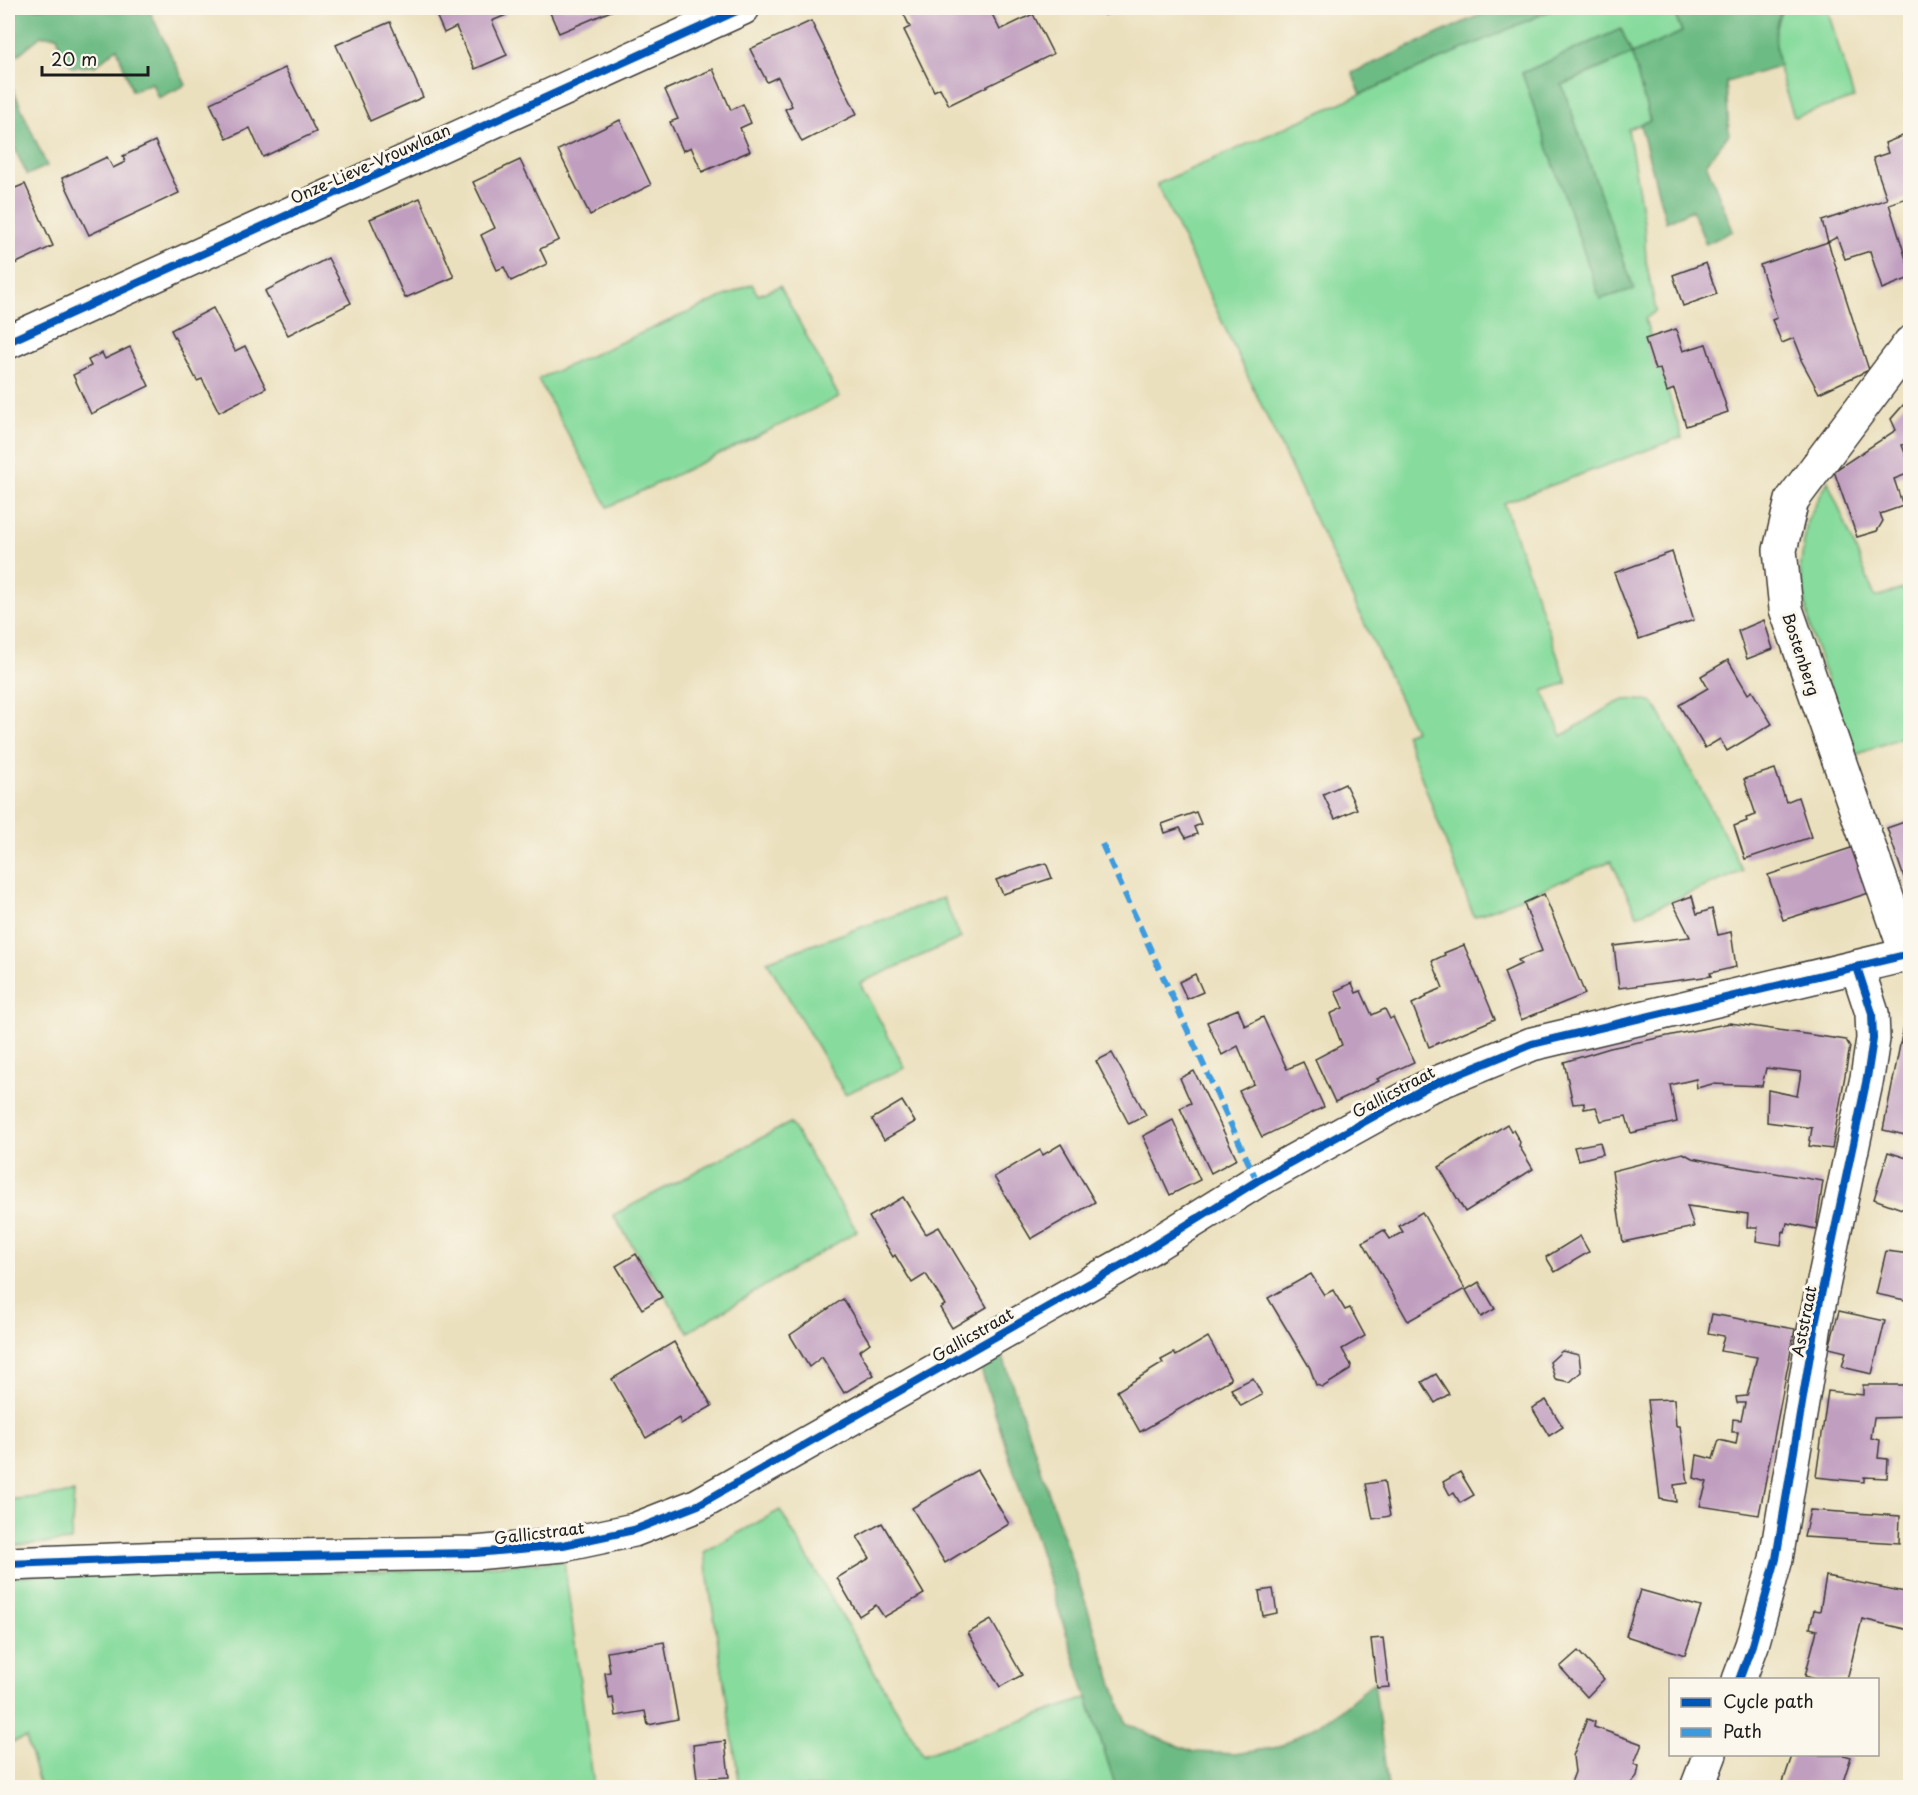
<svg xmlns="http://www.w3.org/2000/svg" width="1918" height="1795" font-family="'Playpen Sans',sans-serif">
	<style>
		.green { fill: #87db9d; stroke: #527c5c; stroke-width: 1.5; fill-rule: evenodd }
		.forest { fill: #6dbb84; stroke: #446c50; stroke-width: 1.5 }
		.building { fill: #c09ebf }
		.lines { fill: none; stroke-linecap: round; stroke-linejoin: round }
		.street-casing { stroke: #3b3934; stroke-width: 36 }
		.street { stroke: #fff; stroke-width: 33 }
		.quiet { stroke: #3c9bdf; stroke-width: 6; stroke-dasharray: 12 6; stroke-linecap: butt }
		.cycleway-casing { stroke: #fbf7ec; stroke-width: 11 }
		.cycleway { stroke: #0057b8; stroke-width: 8 }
		.labels { text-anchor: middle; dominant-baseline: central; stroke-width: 6; stroke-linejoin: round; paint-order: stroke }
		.street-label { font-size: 16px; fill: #1c1c1c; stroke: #fbf7ec }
	</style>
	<rect width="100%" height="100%" fill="#fbf7ec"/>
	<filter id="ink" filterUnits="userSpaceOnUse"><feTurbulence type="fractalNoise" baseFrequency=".0167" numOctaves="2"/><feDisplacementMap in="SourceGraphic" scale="12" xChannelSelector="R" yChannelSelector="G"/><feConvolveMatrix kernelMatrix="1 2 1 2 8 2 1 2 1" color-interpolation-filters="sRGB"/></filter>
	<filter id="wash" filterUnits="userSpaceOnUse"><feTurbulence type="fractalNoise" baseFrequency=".008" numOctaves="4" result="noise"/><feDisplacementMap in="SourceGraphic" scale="24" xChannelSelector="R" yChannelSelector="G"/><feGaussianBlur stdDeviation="1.35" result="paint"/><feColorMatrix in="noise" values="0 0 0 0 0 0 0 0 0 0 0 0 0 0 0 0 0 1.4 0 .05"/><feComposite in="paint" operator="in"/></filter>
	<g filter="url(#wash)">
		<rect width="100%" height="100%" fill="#ebe0be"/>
		<!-- green -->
		<g class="green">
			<path d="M1556,8H1672L1682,32L1632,54L1650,121L1628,129L1644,222L1646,261L1656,311L1645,319L1682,437L1504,503L1567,683L1543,691L1562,736C1577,727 1609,704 1625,700C1634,698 1645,701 1654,703L1697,782L1743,871L1637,915L1611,861L1474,917L1405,734L1415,730L1409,718L1157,184ZM1621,29L1632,54L1562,85L1633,289L1522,74Z"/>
			<path d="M1783,8H1827L1854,98L1794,117C1784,84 1764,40 1783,8Z"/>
			<polygon points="752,284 758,295 780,286 839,397 608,507 538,379"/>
			<polygon points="1828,481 1875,597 1910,587 1910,734 1853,756 1811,633 1800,570 1807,521"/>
			<polygon points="943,898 961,938 860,983 905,1068 845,1094 767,961"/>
			<polygon points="790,1123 857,1231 688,1332 613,1215"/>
			<polygon points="74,1493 71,1541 8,1546 8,1500"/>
			<polygon points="780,1510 923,1755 1087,1698 1116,1787 740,1787 704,1552"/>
			<polygon points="564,1561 594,1787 40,1787 26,1738 8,1743 8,1577 60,1573 218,1574 407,1571"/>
		</g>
		<!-- forest -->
		<g class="forest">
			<polygon points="8,8 148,8 186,85 158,98 152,83 132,91 117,48 95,66 72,67 63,55 57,36 41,36 8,63"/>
			<polygon points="1495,8 1556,8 1361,94 1352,73"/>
			<path d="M1672,8H1783C1771,28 1776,45 1779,67L1726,82L1729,134L1706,163L1733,231L1706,244L1692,210L1666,222L1640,124L1650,121L1632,54L1562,85L1634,289L1600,299L1522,73L1621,29L1632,54L1682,32Z"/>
			<polygon points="8,78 47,166 27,175 8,134"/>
			<polygon points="1001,1351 1126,1723 1158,1738 1194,1752 1235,1754 1279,1747 1333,1716 1374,1682 1388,1787 1116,1787 979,1363"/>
		</g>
		<g id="blocks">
			<!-- building -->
			<g class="building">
				<polygon points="433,8 503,8 506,15 492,21 507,55 475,69 456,27 444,33"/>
				<polygon points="548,8 618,8 559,33"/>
				<polygon points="901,8 989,8 1000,30 1033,14 1053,54 949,105 940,88 934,91 904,30 910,27"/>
				<polygon points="1101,8 1120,8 1105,15"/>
				<polygon points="811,21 857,114 802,142 785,109 792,106 778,77 767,82 750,49"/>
				<polygon points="390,22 423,97 370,121 336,45"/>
				<polygon points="285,68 316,132 263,157 250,128 227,139 210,103"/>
				<polygon points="713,69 731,110 743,104 751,123 740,128 750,151 702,172 691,147 683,151 670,122 678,119 665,90"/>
				<polygon points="620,120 651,185 590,215 558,150"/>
				<polygon points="1910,133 1910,197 1889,204 1910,272 1910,278 1882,289 1870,251 1845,259 1837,237 1828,242 1822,221 1887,199 1873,158 1888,153 1885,143"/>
				<polygon points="155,141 179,193 89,235 62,178 107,157 113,168 125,162 123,156"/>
				<polygon points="520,160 559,240 540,249 547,264 511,281 504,267 497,270 481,235 495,228 473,182"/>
				<polygon points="25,184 53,246 8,267 8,191"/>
				<polygon points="420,198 454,277 405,298 370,219"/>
				<polygon points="1828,242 1869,370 1819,393 1800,358 1802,358 1794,338 1782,343 1772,320 1777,318 1760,265"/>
				<polygon points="328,258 351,303 288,335 265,291"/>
				<polygon points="1706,263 1717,294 1683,306 1673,275"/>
				<polygon points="213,308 235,351 245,346 266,388 219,412 202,379 197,381 171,330"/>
				<polygon points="1676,329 1683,351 1706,344 1728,412 1686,426 1674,389 1667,392 1660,369 1655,370 1645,339"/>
				<polygon points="130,347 149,386 91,414 73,375 91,366 88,360 102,353 105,359"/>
				<polygon points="1910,402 1910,443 1902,445 1910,466 1910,473 1894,479 1903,506 1880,514 1883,521 1877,531 1857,537 1834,471 1896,430 1891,419 1905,403"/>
				<polygon points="1672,552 1694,620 1639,639 1614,573"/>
				<polygon points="1764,620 1773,649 1747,659 1738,631"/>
				<polygon points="1728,660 1748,694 1752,691 1772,724 1727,751 1720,739 1705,748 1679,705 1708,688 1701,676"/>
				<polygon points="1775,769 1786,802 1798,797 1811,837 1745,859 1734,826 1747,821 1746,818 1756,815 1744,779"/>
				<polygon points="1345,784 1357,809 1335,819 1323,794"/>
				<polygon points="1196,812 1201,824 1194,827 1197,834 1186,838 1180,828 1165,833 1162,824"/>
				<polygon points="1910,820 1910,895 1887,828"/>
				<polygon points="1854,847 1869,893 1783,920 1768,875"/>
				<polygon points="1046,863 1052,878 1003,894 996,880"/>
				<polygon points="1544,894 1585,994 1521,1020 1504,972 1521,964 1518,960 1542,951 1524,903"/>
				<polygon points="1692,896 1697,914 1712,909 1718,935 1731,932 1736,967 1710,973 1711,976 1619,988 1614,946 1690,937 1673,903"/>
				<polygon points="1464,945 1495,1019 1429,1047 1412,1004 1427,997 1426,995 1443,988 1432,961 1445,955 1444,953"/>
				<polygon points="1195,974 1203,992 1187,999 1179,982"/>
				<polygon points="1352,983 1356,993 1361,991 1372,1015 1385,1009 1390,1019 1393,1017 1414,1062 1377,1079 1379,1081 1335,1102 1315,1059 1342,1045 1330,1014 1343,1008 1335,991"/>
				<polygon points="1238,1009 1245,1026 1263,1017 1287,1069 1303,1062 1324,1107 1262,1137 1239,1091 1254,1084 1238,1046 1222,1055 1207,1022"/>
				<polygon points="1905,1020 1910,1022 1910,1136 1883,1130"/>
				<polygon points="1730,1023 1846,1040 1850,1047 1832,1149 1809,1146 1812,1128 1767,1122 1768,1090 1797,1096 1801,1072 1766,1068 1762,1086 1712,1084 1697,1088 1696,1079 1670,1085 1677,1122 1631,1133 1626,1116 1601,1121 1596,1107 1584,1109 1584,1103 1573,1104 1564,1062 1610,1048"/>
				<polygon points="1112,1053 1146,1115 1129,1124 1096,1061"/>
				<polygon points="1194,1071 1237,1159 1211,1173 1180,1108 1191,1103 1180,1078"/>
				<polygon points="902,1101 915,1122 884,1140 872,1119"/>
				<polygon points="1173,1120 1200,1180 1170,1195 1143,1136"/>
				<polygon points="1507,1124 1511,1131 1513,1130 1520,1142 1519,1146 1533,1169 1465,1212 1439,1167"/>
				<polygon points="1600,1142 1603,1154 1578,1160 1574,1147"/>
				<polygon points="1061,1144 1095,1202 1031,1239 994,1177 1040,1150 1043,1155"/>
				<polygon points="1888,1152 1910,1159 1910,1212 1874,1199"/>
				<polygon points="1683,1153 1692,1158 1728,1165 1823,1181 1816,1229 1787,1223 1785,1232 1783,1231 1781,1245 1756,1241 1758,1227 1747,1227 1748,1214 1687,1206 1694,1227 1623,1242 1612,1171"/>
				<polygon points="903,1197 926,1234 939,1227 987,1307 952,1328 940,1308 945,1305 926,1274 912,1283 895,1255 893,1257 869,1217"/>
				<polygon points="1422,1212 1465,1289 1408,1321 1363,1242 1384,1230 1390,1239 1403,1232 1399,1226"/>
				<polygon points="1580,1236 1589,1252 1555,1272 1546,1257"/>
				<polygon points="1886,1251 1910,1254 1910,1301 1876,1294"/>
				<polygon points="636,1254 662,1297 642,1309 616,1266"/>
				<polygon points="1311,1274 1324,1295 1333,1290 1345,1310 1350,1308 1365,1336 1342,1349 1351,1365 1350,1370 1323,1387 1316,1385 1310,1368 1268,1298"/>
				<polygon points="1479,1282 1495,1309 1481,1317 1466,1290"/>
				<polygon points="843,1299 870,1343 859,1351 874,1375 844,1393 822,1357 809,1367 790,1335"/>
				<polygon points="1839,1311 1885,1321 1872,1374 1842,1367 1846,1352 1829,1348"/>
				<polygon points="1712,1314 1795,1329 1759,1515 1700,1506 1707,1482 1694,1478 1697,1455 1713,1459 1719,1440 1736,1444 1738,1432 1732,1432 1733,1419 1741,1420 1745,1403 1737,1403 1736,1397 1747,1396 1757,1357 1720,1351 1724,1336 1708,1333"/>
				<polygon points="1208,1337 1231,1379 1140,1432 1117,1391 1163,1363 1161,1360 1174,1353 1176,1356"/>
				<polygon points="674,1342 712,1406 681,1424 679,1418 646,1438 612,1379"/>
				<polygon points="1562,1351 1579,1355 1581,1372 1570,1382 1555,1379 1550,1362"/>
				<polygon points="1436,1374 1449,1394 1435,1403 1422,1382"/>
				<polygon points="1253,1378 1262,1395 1241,1406 1231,1389"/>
				<polygon points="1863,1385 1910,1385 1910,1417 1874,1418 1871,1438 1880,1440 1878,1458 1888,1459 1887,1478 1864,1477 1864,1482 1816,1477 1828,1391 1863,1395"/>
				<polygon points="1674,1399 1676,1426 1680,1426 1688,1483 1674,1485 1676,1502 1660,1499 1648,1400"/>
				<polygon points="1546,1400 1563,1427 1549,1436 1532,1408"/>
				<polygon points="977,1470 1009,1524 945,1563 912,1508"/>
				<polygon points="1460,1472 1474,1495 1460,1503 1454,1493 1450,1495 1443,1482"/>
				<polygon points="1384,1481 1390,1516 1373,1519 1366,1484"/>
				<polygon points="1810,1510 1900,1516 1899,1543 1804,1537"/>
				<polygon points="882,1523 924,1594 884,1617 876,1605 859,1616 837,1578 870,1558 857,1537"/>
				<polygon points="1826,1576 1910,1593 1909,1630 1862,1619 1847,1680 1818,1680 1805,1676 1817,1630 1810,1628 1814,1610 1820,1611"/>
				<polygon points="1273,1589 1277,1613 1263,1616 1259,1591"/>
				<polygon points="1640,1590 1701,1607 1685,1655 1626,1636"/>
				<polygon points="991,1620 1022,1675 1000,1687 968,1633"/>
				<polygon points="1383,1638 1389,1687 1377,1688 1371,1639"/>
				<polygon points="664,1642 678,1719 648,1725 645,1711 616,1716 613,1698 609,1699 605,1673 610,1672 607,1652"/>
				<polygon points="1578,1651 1604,1679 1587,1697 1560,1667"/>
				<polygon points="1587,1719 1595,1722 1594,1727 1642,1744 1634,1764 1639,1766 1637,1776 1627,1788 1569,1788 1575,1772 1573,1756"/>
				<polygon points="725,1741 729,1777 697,1779 693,1745"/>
				<polygon points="1788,1755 1844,1755 1851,1757 1841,1788 1781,1788 1792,1756"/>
			</g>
		</g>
	</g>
	<g filter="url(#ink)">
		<use href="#blocks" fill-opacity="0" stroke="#3b3934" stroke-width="1.5"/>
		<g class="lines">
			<!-- street casing -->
			<g class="street-casing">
				<g id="street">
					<polyline points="8,342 743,8"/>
					<polyline points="1907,955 1786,609 1780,550 1792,500 1910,343"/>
					<polyline points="8,1564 166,1558 475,1553 563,1545 634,1530 698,1505 1129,1261 1257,1181 1427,1087 1532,1044 1910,954"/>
					<polyline points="1739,1680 1752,1645 1776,1559 1816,1319 1867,1078 1873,1039 1872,1013 1857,967"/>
					<polyline points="1697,1788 1710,1754"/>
				</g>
			</g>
			<!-- street -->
			<use href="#street" class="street"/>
			<!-- quiet -->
			<polyline class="quiet" points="1102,844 1257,1181"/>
			<!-- cycleway casing -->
			<g class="cycleway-casing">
				<g id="cycleway">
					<polyline points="8,342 743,8"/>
					<polyline points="8,1564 166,1558 475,1553 563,1545 634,1530 698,1505 1129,1261 1257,1181 1427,1087 1532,1044 1910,954"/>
					<polyline points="1739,1680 1752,1645 1776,1559 1816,1319 1867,1078 1873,1039 1872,1013 1857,967"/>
				</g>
			</g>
			<!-- cycleway -->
			<use href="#cycleway" class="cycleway"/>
		</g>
	</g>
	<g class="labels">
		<!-- street labels -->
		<g class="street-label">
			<text transform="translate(370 163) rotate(-24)">Onze-Lieve-Vrouwlaan</text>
			<text transform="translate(1802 654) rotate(72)">Bostenberg</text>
			<text transform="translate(1393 1091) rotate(-28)">Gallicstraat</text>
			<text transform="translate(1803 1321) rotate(-79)">Aststraat</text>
			<text transform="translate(972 1334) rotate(-30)">Gallicstraat</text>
			<text transform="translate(539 1532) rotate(-7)">Gallicstraat</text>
		</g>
	</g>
	<!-- margin -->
	<rect width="1918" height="1795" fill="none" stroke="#fbf7ec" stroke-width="30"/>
	<!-- legend -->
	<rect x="1669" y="1678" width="210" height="78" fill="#fbf7ec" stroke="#a29f99" stroke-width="1.5"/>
	<rect x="1681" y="1698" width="30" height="9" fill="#0057b8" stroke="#a29f99" stroke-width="1.5"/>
	<text x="1723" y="1708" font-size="18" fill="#1c1c1c">Cycle path</text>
	<rect x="1681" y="1728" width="30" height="9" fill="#3c9bdf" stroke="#a29f99" stroke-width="1.5"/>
	<text x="1723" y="1738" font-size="18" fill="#1c1c1c">Path</text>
	<!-- scale -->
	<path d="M42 66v9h106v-9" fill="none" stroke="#1c1c1c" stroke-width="3"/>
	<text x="51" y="66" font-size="18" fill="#1c1c1c" stroke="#fbf7ec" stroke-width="4.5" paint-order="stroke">20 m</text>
</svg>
